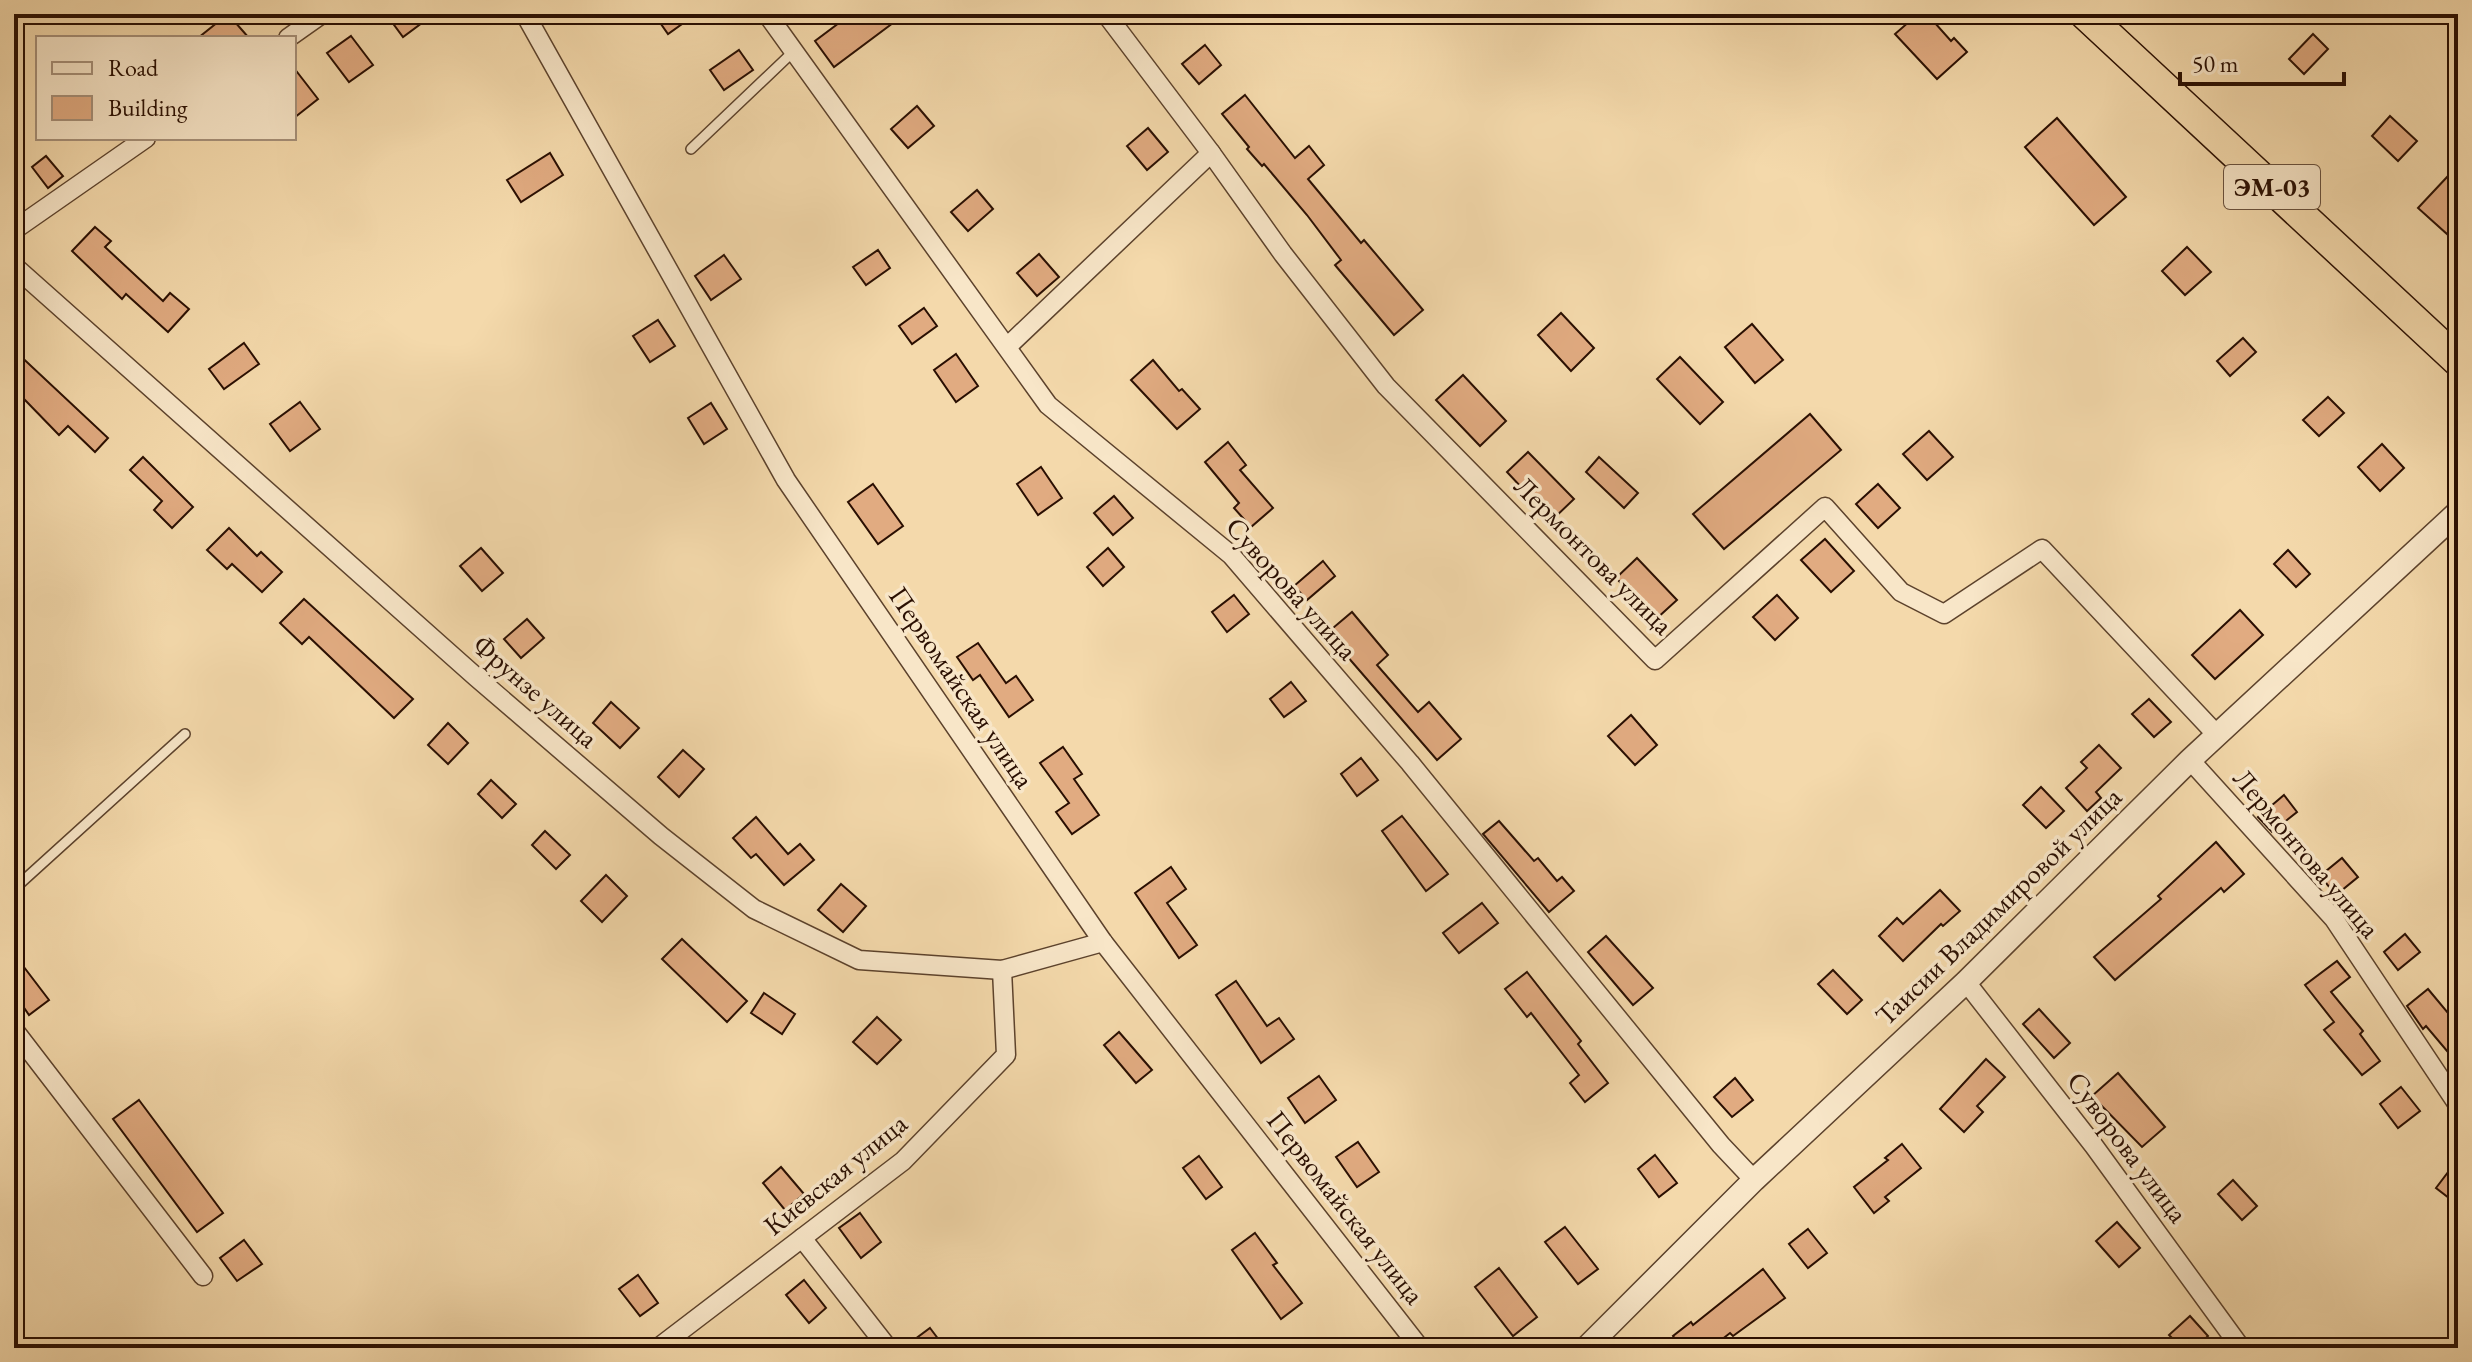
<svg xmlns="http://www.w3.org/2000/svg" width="2472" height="1362" font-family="'EB Garamond',serif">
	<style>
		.building { fill: #e1ab81; stroke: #2a0f02; stroke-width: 2 }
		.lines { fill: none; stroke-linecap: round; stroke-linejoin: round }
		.service-casing { stroke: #5c422c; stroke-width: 12 }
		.minor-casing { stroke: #5c422c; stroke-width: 21 }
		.tertiary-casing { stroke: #5c422c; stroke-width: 25 }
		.trunk-casing { stroke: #2a0f02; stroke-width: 33 }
		.service { stroke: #f8e6c8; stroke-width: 9 }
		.minor { stroke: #f8e6c8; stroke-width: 18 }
		.tertiary { stroke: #f8e6c8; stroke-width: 22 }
		.trunk { stroke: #f4d9ab; stroke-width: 30 }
		.labels { text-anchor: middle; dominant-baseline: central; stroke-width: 7; stroke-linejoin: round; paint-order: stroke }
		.shield { fill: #f8e6c8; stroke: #68503d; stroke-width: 2 }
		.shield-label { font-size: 26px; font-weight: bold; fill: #2a0f02 }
		.street-label { font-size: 28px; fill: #2a0f02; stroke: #f8e6c8 }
	</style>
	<rect width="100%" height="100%" fill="#f4d9ab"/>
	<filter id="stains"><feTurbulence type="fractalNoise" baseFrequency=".0025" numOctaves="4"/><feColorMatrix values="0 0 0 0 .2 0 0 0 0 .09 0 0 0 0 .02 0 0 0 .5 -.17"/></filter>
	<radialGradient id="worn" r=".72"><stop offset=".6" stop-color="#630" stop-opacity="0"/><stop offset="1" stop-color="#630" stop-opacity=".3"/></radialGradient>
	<!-- building -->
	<g class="building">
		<polygon points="228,14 249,38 198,38"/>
		<polygon points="386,14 434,14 403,37"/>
		<polygon points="654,14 696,14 668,34"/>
		<polygon points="851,14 905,14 834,67 815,41"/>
		<polygon points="1918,14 1927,14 1951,41 1954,38 1967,52 1937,79 1895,34"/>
		<polygon points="2313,34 2328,49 2304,74 2289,59"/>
		<polygon points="351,36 373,65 349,82 327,53"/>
		<polygon points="1205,45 1221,65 1199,84 1182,64"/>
		<polygon points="739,50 753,70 724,90 710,70"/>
		<polygon points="294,68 318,99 294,118"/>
		<polygon points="1245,95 1295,158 1309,146 1324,165 1308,179 1361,243 1364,240 1423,310 1394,335 1335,265 1341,260 1307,215 1264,164 1262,166 1247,149 1249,147 1222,114"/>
		<polygon points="917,106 934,126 908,148 891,129"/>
		<polygon points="2390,116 2417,141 2398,161 2372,136"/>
		<polygon points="2057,118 2126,197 2094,225 2025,147"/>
		<polygon points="1148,128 1168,152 1147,170 1127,146"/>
		<polygon points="550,153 563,175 521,202 507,180"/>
		<polygon points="46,156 63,176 48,188 32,167"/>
		<polygon points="2448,176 2458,185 2458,222 2447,234 2418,208"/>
		<polygon points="977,190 993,209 968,231 951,212"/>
		<polygon points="95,227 111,241 105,247 163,301 170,293 189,309 168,332 126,294 122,299 72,251"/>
		<polygon points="2187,247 2211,272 2185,295 2162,271"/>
		<polygon points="878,250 890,268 866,285 853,267"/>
		<polygon points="1039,254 1059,277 1037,296 1017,273"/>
		<polygon points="724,255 741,279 711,300 695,276"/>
		<polygon points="924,308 937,326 912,344 899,326"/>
		<polygon points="1561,313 1594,348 1571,371 1538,335"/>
		<polygon points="658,320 675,346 650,362 633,336"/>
		<polygon points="1752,324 1783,360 1755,383 1725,347"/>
		<polygon points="2243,338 2256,352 2230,376 2217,361"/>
		<polygon points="244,343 259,364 224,389 209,369"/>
		<polygon points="14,350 108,438 95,452 68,426 59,435 24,399 14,409"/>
		<polygon points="956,354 978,386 956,402 934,370"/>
		<polygon points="1680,357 1723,402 1700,424 1657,379"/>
		<polygon points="1153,360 1179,391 1182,389 1200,409 1177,429 1131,380"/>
		<polygon points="1463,375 1506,421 1480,446 1436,400"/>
		<polygon points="2328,397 2344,413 2319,436 2303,420"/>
		<polygon points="300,402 320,429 290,451 270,424"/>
		<polygon points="711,403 727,429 704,444 688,418"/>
		<polygon points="1810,414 1841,450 1724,549 1693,514"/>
		<polygon points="1929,431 1953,457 1927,480 1903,454"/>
		<polygon points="1228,442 1246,465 1240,470 1273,508 1251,527 1234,508 1239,503 1205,462"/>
		<polygon points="2382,444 2404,468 2380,491 2358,467"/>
		<polygon points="1528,452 1574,499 1552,520 1507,472"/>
		<polygon points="143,457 193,507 172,528 154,510 162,501 130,470"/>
		<polygon points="1599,457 1638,493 1624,508 1586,472"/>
		<polygon points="1041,467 1062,498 1038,515 1017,484"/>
		<polygon points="873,484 903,526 878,544 848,502"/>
		<polygon points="1878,484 1900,508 1878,528 1856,504"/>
		<polygon points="1114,496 1133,518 1113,535 1094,513"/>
		<polygon points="229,528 257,556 261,552 282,572 262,592 232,564 227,569 207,550"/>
		<polygon points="1825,539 1854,571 1831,592 1801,560"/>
		<polygon points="481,548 503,573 482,591 460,566"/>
		<polygon points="1108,548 1124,567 1103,586 1087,567"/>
		<polygon points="2288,550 2310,574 2296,587 2274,564"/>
		<polygon points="1637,558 1677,600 1656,619 1616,578"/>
		<polygon points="1323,561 1335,576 1307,600 1294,586"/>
		<polygon points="1234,595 1249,614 1227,632 1212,612"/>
		<polygon points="1777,595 1798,618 1775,640 1753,617"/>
		<polygon points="304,599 413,699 394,718 309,637 302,644 280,623"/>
		<polygon points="2240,610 2263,635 2215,679 2192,655"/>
		<polygon points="1352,612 1388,655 1377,665 1418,712 1429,702 1461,739 1437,760 1327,633"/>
		<polygon points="527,619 544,638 521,658 504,639"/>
		<polygon points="978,643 1006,683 1016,676 1033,700 1009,717 980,675 973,680 957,657"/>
		<polygon points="1291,682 1306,701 1284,717 1270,699"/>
		<polygon points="2149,699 2171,722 2154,737 2132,714"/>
		<polygon points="611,702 639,728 620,748 593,723"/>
		<polygon points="1631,715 1657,745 1635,765 1608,736"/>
		<polygon points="448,723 468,743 448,764 428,745"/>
		<polygon points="2099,745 2121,768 2096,792 2101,798 2087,811 2066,788 2087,768 2081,762"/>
		<polygon points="1063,747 1082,774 1074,779 1099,815 1072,834 1056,812 1069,803 1040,763"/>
		<polygon points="683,750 704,769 679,797 658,777"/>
		<polygon points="1361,758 1378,780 1357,796 1341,774"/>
		<polygon points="491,780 516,804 502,818 478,794"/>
		<polygon points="2041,787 2064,811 2046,828 2023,805"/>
		<polygon points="2284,795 2297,812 2272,832 2258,817"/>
		<polygon points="1402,816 1448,874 1426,891 1382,831"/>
		<polygon points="756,817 788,854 800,844 814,860 784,885 756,854 751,858 733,838"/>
		<polygon points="1499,821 1534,861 1538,858 1557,881 1562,877 1574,891 1549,912 1483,834"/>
		<polygon points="545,831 570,855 556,869 532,845"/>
		<polygon points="2216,842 2244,874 2224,892 2221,888 2115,980 2094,957 2161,899 2158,896"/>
		<polygon points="2342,858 2358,877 2336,895 2320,876"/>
		<polygon points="1171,867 1186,889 1167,903 1197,945 1179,958 1135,893"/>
		<polygon points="606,875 627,896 602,922 581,901"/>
		<polygon points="841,884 866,906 843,932 818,910"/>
		<polygon points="1940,890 1960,911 1943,926 1941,924 1903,961 1879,936 1897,918 1903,924"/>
		<polygon points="1482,903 1498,923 1459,953 1443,933"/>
		<polygon points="2405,934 2420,952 2398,970 2384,952"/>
		<polygon points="1606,936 1653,988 1633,1005 1588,952"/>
		<polygon points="682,939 747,1001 727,1022 662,959"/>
		<polygon points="14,954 49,1000 29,1015 14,993"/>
		<polygon points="2337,961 2350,977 2331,992 2363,1031 2360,1034 2380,1061 2362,1075 2324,1030 2334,1022 2305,985"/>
		<polygon points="1833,970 1862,1000 1847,1014 1818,984"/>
		<polygon points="1527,972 1581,1041 1578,1044 1608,1083 1585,1102 1570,1083 1579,1075 1531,1013 1527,1017 1505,989"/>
		<polygon points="1236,981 1267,1026 1279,1018 1294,1039 1261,1063 1216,995"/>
		<polygon points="2428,989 2458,1025 2458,1064 2426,1026 2423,1029 2407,1006"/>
		<polygon points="764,993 795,1014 782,1034 751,1013"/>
		<polygon points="2039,1009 2070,1043 2054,1058 2023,1024"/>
		<polygon points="877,1017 901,1040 877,1064 853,1042"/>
		<polygon points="1119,1032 1152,1070 1136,1083 1104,1045"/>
		<polygon points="1986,1059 2005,1077 1977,1106 1983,1112 1964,1132 1940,1109"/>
		<polygon points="2118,1073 2165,1127 2142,1147 2092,1096"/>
		<polygon points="1319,1076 1336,1100 1305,1123 1288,1098"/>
		<polygon points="1735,1078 1753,1100 1732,1117 1714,1097"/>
		<polygon points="2401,1087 2420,1111 2398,1128 2380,1104"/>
		<polygon points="139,1100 223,1213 197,1232 113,1119"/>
		<polygon points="1358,1142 1379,1172 1357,1187 1336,1157"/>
		<polygon points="1902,1144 1921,1168 1885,1197 1889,1201 1874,1213 1854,1187 1888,1160 1885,1158"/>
		<polygon points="1655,1155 1677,1183 1659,1197 1638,1169"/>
		<polygon points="1199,1156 1222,1187 1206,1199 1183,1168"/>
		<polygon points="2458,1159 2458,1205 2436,1188"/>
		<polygon points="781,1167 804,1194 785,1210 763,1183"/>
		<polygon points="2233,1180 2257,1206 2242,1220 2218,1194"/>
		<polygon points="860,1213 881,1242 861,1258 839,1228"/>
		<polygon points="2117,1222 2140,1248 2119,1267 2096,1241"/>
		<polygon points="1565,1227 1598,1269 1578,1284 1545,1242"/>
		<polygon points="1808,1229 1827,1253 1808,1268 1789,1244"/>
		<polygon points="1255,1233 1277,1263 1273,1265 1302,1303 1281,1319 1232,1250"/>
		<polygon points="244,1240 262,1264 237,1281 220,1258"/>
		<polygon points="1499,1268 1537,1317 1513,1336 1475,1287"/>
		<polygon points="1763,1269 1785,1298 1733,1336 1730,1333 1711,1348 1682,1348 1673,1336 1691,1322 1693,1325"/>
		<polygon points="638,1275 658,1303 640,1316 619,1289"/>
		<polygon points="804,1280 826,1308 809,1323 786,1295"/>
		<polygon points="2190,1316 2208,1336 2196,1348 2182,1348 2169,1335"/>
		<polygon points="930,1328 945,1348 903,1348"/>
	</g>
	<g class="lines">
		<!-- service casing -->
		<g class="service-casing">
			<g id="service">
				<polyline points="691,149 794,51"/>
				<polyline points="14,889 185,734"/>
			</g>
		</g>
		<!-- minor casing -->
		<g class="minor-casing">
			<g id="minor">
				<polyline points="525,14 786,480 1103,942 1420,1348"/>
				<polyline points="767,14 1048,405 1231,555 1410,763 1721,1145 1754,1180"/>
				<polyline points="1106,14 1211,153 1283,254 1386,386 1655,660 1825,507 1901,592 1944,614 2042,549 2217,735"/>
				<polyline points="288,38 322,14"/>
				<polyline points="14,230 146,138"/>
				<polyline points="14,266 476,677 661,836 754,909 859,960 1002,970 1103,942"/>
				<polyline points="1007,347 1211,153"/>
				<polyline points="2190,760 2334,919 2458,1105"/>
				<polyline points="1966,982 2094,1146 2241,1348"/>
				<polyline points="14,1030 203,1276"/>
				<polyline points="802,1238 888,1348"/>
				<polyline points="658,1348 903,1161 1006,1055 1002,970"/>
			</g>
		</g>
		<!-- tertiary casing -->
		<g class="tertiary-casing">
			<polyline id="tertiary" points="1586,1348 1754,1180 1966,982 2190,760 2458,512"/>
		</g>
		<!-- trunk casing -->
		<g class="trunk-casing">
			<polyline id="trunk" points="2085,14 2458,361"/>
		</g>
		<!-- service -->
		<use href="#service" class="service"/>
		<!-- minor -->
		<use href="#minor" class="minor"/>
		<!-- tertiary -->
		<use href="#tertiary" class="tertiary"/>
		<!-- trunk -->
		<use href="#trunk" class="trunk"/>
	</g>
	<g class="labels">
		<!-- shield labels -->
		<rect class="shield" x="2224" y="165" width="96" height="44" rx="6"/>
		<g class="shield-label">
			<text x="2272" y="187">ЭМ-03</text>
		</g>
		<!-- street labels -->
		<g class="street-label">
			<text transform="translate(1594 555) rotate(45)">Лермонтова улица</text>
			<text transform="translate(1292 588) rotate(48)">Суворова улица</text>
			<text transform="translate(962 687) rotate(56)">Первомайская улица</text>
			<text transform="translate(536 691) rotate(41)">Фрунзе улица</text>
			<text transform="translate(2307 853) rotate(50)">Лермонтова улица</text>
			<text transform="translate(1998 906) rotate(-44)">Таисии Владимировой улица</text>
			<text transform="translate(2128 1147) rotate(53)">Суворова улица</text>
			<text transform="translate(835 1174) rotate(-39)">Киевская улица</text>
			<text transform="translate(1346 1207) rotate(52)">Первомайская улица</text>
		</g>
	</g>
	<!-- margin -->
	<rect width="2472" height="1362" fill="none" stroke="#f4d9ab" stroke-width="48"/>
	<rect x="16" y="16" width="2440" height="1330" fill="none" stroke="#2a0f02" stroke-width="4"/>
	<rect x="24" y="24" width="2424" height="1314" fill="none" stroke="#2a0f02" stroke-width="2"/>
	<!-- legend -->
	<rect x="36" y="36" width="260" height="104" fill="#f8e6c8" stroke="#a69079" stroke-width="2"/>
	<rect x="52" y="62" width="40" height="12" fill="#f8e6c8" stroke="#a69079" stroke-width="2"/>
	<text x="108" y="76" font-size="24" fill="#2a0f02">Road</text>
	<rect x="52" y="96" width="40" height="24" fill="#e1ab81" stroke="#a69079" stroke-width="2"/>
	<text x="108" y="116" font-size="24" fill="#2a0f02">Building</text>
	<!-- scale -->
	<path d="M2180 72v12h164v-12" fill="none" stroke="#2a0f02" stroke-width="4"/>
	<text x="2192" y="72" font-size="24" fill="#2a0f02" stroke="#f8e6c8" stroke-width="6" paint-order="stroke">50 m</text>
	<rect width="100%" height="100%" filter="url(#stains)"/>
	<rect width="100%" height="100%" fill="url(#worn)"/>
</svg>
